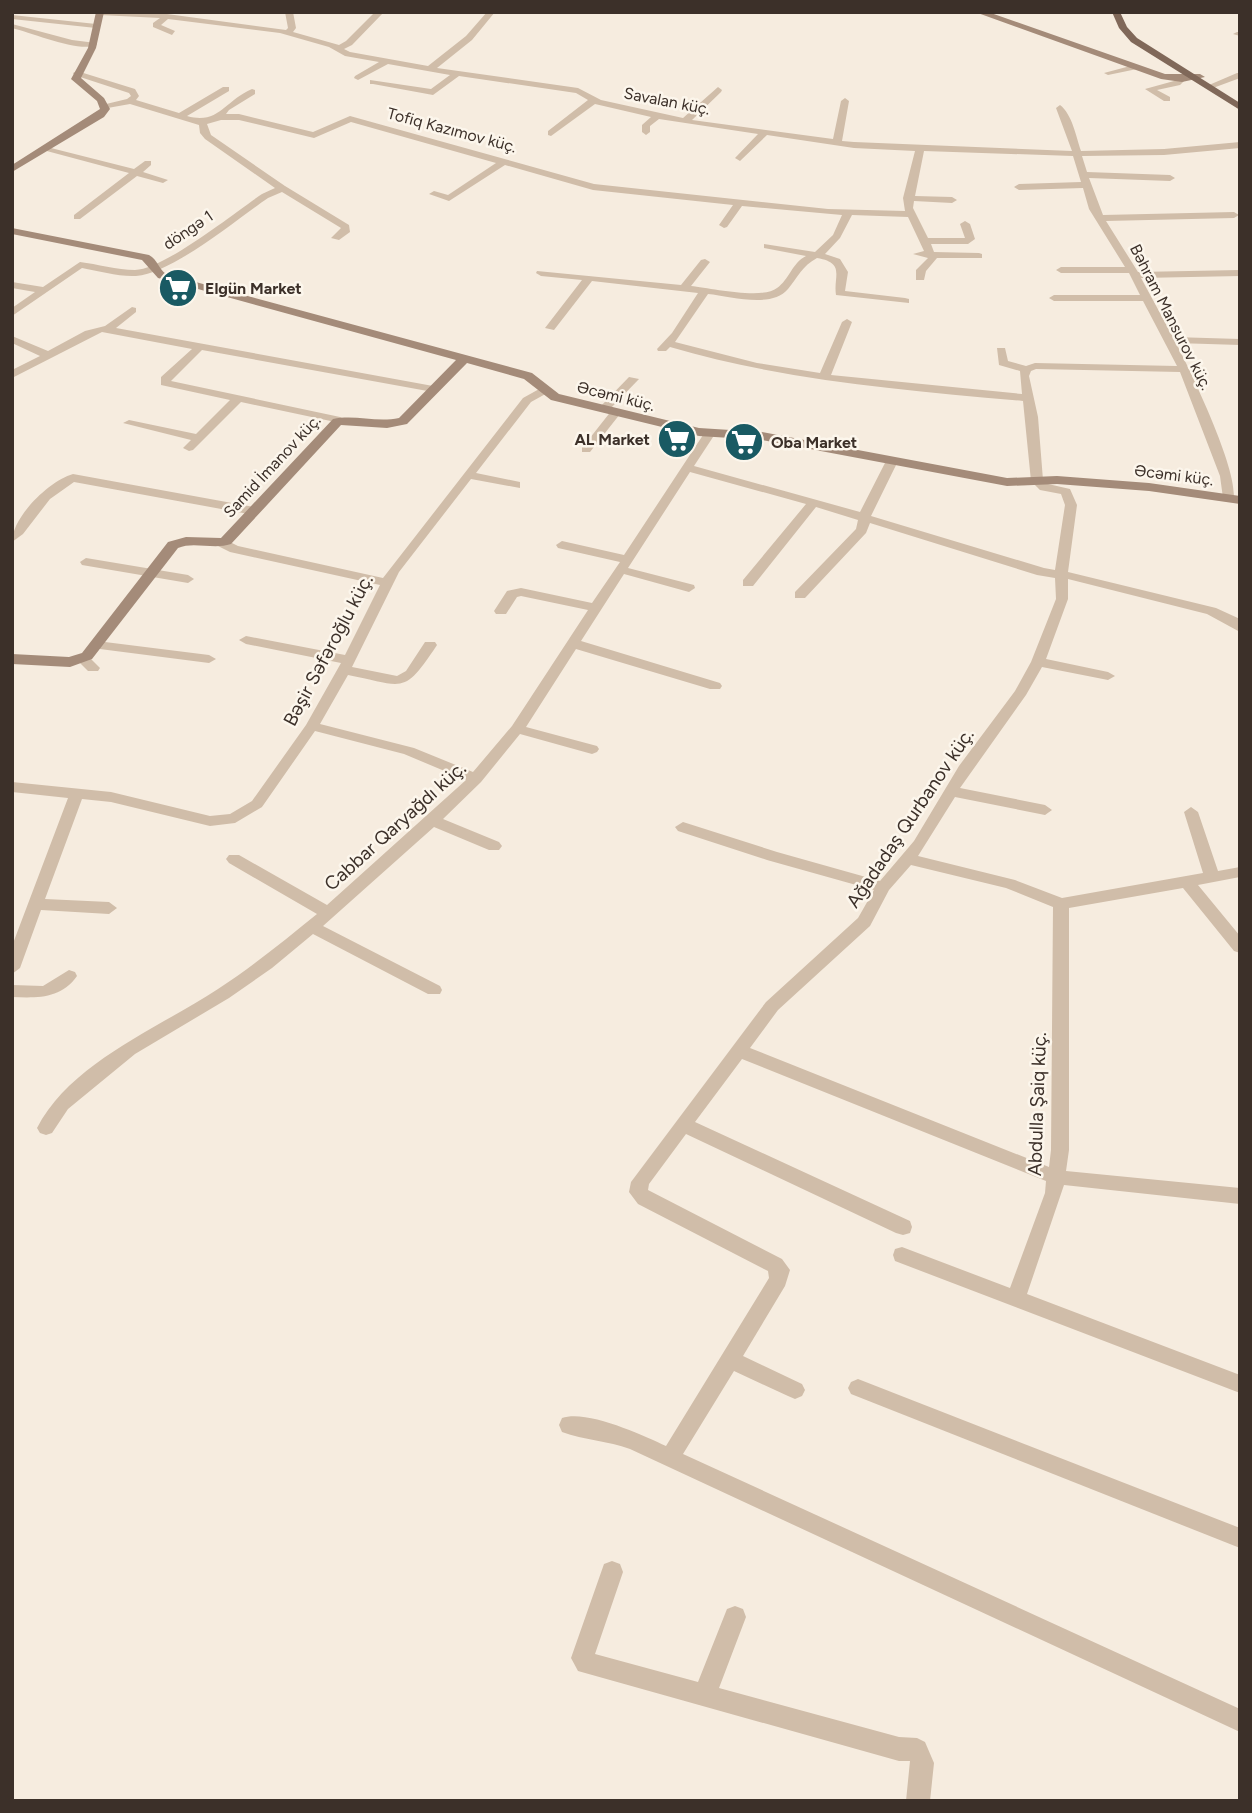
<svg xmlns="http://www.w3.org/2000/svg" width="1252" height="1813" font-family="Figtree,sans-serif">
	<style>
		.lines { fill: none; stroke-linecap: round; stroke-linejoin: round }
		.street { fill: #d0bda9; fill-rule: evenodd }
		.secondary { fill: #a48b79; fill-rule: evenodd }
		.primary { fill: #806859; fill-rule: evenodd }
		.labels { text-anchor: middle; dominant-baseline: central; stroke-width: 5; stroke-linejoin: round; paint-order: stroke }
		.far-street-label { font-size: 16px; fill: #3c3029; stroke: #fcf6ec }
		.far-poi-label { font-size: 16px; font-weight: bold; fill: #3c3029; stroke: #fcf6ec; text-anchor: start }
		.street-label { font-size: 19px; fill: #3c3029; stroke: #fcf6ec }
	</style>
	<rect width="100%" height="100%" fill="#f6ecdf"/>
	<g class="lines">
		<!-- street -->
		<g class="street">
			<path d="M133,12L167,14L286,30L288,28L285,12H293L296,28L293,32L339,45L346,41L375,12H384L352,45L344,49L350,52L428,66L466,36L487,12H495L472,40L437,68L578,88L601,100L683,118L718,87L722,90L721,92L692,120L833,139L841,101L845,98L849,101L842,141L854,142L1072,151L1056,108L1060,105C1072,114 1076,136 1081,151L1164,149L1240,142V148L1164,155L1082,156L1087,172L1170,175L1175,178L1170,181L1089,178L1103,215L1234,212L1239,215L1234,218L1106,221L1138,272L1240,270V276L1141,278L1173,337L1240,339V345L1176,343C1190,370 1241,475 1233,501H1225L1223,498L1220,476L1180,372L1036,369L1031,371L1029,376L1038,417L1043,480L1048,484L1070,489L1077,505L1068,572L1216,608L1240,619V632L1207,614L1068,579V599L1046,659L1108,672L1115,676L1108,680L1042,667L1026,695L960,788L1045,805L1052,810L1045,815L955,797L918,856L1015,880L1062,898L1203,873L1184,812L1191,807L1198,812L1218,871L1240,867V877L1198,885L1240,936V953L1234,951L1183,888L1069,908V1150L1066,1171L1240,1188V1204L1064,1185L1027,1294L1240,1375V1393L895,1261L893,1255L895,1249L902,1247L1010,1288L1045,1193L1046,1181L742,1059L695,1122L910,1221L912,1227L910,1233L903,1235L896,1233L686,1134L649,1184L648,1190L782,1259L790,1270L785,1286L743,1356L802,1384L805,1390L802,1396L795,1399L788,1396L734,1371L683,1454L1240,1709V1732L630,1449C608,1441 584,1440 562,1432L559,1425L562,1418C586,1409 643,1435 666,1446L769,1278L768,1271L638,1204L629,1192L631,1182L766,1002L858,918L874,890L767,860L678,831L675,827L683,822L777,852L880,881L914,841L959,766L1015,691L1031,662L1056,599L1055,578L1037,575L870,523L866,533L805,598H795V592L856,529L858,520L816,507L753,586H743V580L806,504L690,472L628,568L694,585L695,588L689,592L624,574L581,641L720,683L722,686L720,689H710L576,649L526,727L597,746L599,749L597,752L592,754L520,734L481,782L443,819L499,842L502,846L499,850H489L434,827L323,926L440,986L442,990L440,994H428L313,934L272,968L229,998L135,1054L68,1109L52,1133L46,1135L40,1133L37,1128C71,1062 159,1028 218,989C253,966 285,940 317,914L229,863L226,859L229,855H239L327,905L466,780L404,754L315,731L262,807L235,823L210,826L111,802L82,799L45,899L109,902L117,908L109,914L41,910L20,968L12,974V946L68,798L12,792V782L111,792L210,816L230,814L252,801L306,725L341,663L246,644L239,640L246,636L345,655L380,585L230,552L218,546V540H226L238,546L383,578L523,398L541,388H549V392L531,402L476,473L520,482V488L471,479L399,572L352,667L397,676L406,671L425,642H435L437,645C403,696 405,686 348,675L320,724L414,748L473,772L512,726L588,610L521,596L517,597L506,614H496L494,611L507,591L521,588L592,603L620,562L558,548L556,545L562,541L624,555L705,432L715,434L694,466L860,512L886,461L892,457L896,459L898,461L871,516L1044,568L1055,570L1065,505L1061,494L1040,490L1031,481L1023,401C903,390 786,381 670,347L666,351H658L657,349L672,333L698,293L592,281L554,330L545,328L582,280L541,276L536,273L537,271L681,285L701,260L705,259L710,262L691,286C711,288 762,300 777,288C789,280 792,263 806,256L764,248V244L815,252L833,235L842,215L742,206L727,227L724,228L719,225L733,205L593,190L505,165L449,201L429,194L434,191L448,195L496,163L351,122L314,138L239,120H221L207,124L211,135L285,186L349,225L350,232L339,240L331,238L341,228L282,192L268,198C237,219 173,273 136,276C119,277 99,271 82,268L12,316V308L35,292L12,288V282L43,287L80,262C97,264 117,270 135,270C165,269 235,212 262,194L275,188L205,139L200,133L199,125L130,104L102,109V105L127,99L131,96L129,93L74,75L73,73L77,71L135,89L139,96L136,100L179,113L223,87H229V91L187,116C219,125 224,101 252,89L255,90V94L229,110L226,114H239L313,132L350,116L594,184L828,209L905,211L903,198L915,151L854,148L767,135L740,161L735,158L758,134L659,119L650,126V132L646,135L642,132V125L651,117L595,104L551,136L548,135V131L588,100L576,93L459,76L433,95L373,84H370V80L431,89L450,75L388,64L358,80L354,78L355,76L379,62L345,56L329,47L280,33L168,19L161,25L175,31L172,35L153,27V23L160,18L100,15L96,13ZM924,151L1073,156L1081,182L1019,184L1014,187L1019,190L1083,188L1089,209L1125,267H1061L1056,270L1061,273H1129L1140,295H1054L1049,298L1054,301H1143L1177,366L1035,363L1026,366L1008,361L1005,348H997L999,365L1020,371L1022,394L831,375L852,322L847,319L842,322L820,373L757,363L675,342L708,294C730,296 771,309 788,289C798,277 802,266 817,258C846,263 833,276 836,295L909,303V299L905,298L845,291L848,272L840,259L825,254L840,238L852,215L908,217L924,251L913,254L928,258L916,270V280H924L926,271L937,258H982V254L979,253L934,252L931,244H968L975,239L970,224L965,221L960,224L965,238H928L913,208L914,201L952,203L957,200L952,197L915,196ZM911,865L1006,888L1053,907L1051,1150L1049,1167L750,1048L778,1010L870,926L889,890Z"/>
			<polygon points="12,15 96,24 100,26 96,28 12,19"/>
			<path d="M12,24L72,40L96,43L97,45C79,53 33,33 12,28Z"/>
			<polygon points="1237,32 1240,32 1240,36 1233,34"/>
			<polygon points="1134,65 1138,67 1137,69 1108,75 1104,73"/>
			<polygon points="1237,73 1240,73 1240,78 1213,88 1209,85"/>
			<polygon points="1179,77 1186,79 1180,85 1157,90 1170,97 1170,101 1164,101 1145,89 1174,81"/>
			<polygon points="43,146 134,169 145,161 151,161 151,165 143,172 168,180 163,183 137,176 80,219 74,219 74,215 129,173 43,150"/>
			<polygon points="132,307 136,308 136,312 116,328 433,386 439,389 433,392 202,350 171,381 340,417 346,420 340,423 241,402 193,450 189,451 183,448 191,440 123,423 129,420 196,434 230,400 161,385 161,377 192,349 102,332 12,378 12,370 40,356 12,343 12,336 48,351 85,331 105,326"/>
			<polygon points="629,377 639,379 608,411 600,411 600,407"/>
			<polygon points="616,409 622,412 620,414 590,452 582,452 582,448 612,410"/>
			<path d="M73,474L254,507L260,511L254,515L74,482L50,499L23,534L12,542C12,517 49,481 73,474Z"/>
			<polygon points="86,558 188,575 194,579 188,583 82,565 80,562"/>
			<polygon points="97,641 209,655 216,659 209,663 92,648 92,642"/>
			<polygon points="83,655 88,656 100,668 98,671 88,671 76,659 78,656"/>
			<path d="M69,970L75,972L77,976C61,999 37,998 12,997V985L43,986Z"/>
			<polygon points="858,1379 1240,1528 1240,1548 851,1394 848,1388 851,1382"/>
			<polygon points="612,1561 620,1564 623,1572 595,1654 698,1682 727,1609 735,1606 743,1609 746,1617 719,1688 899,1737 917,1738 925,1742 934,1763 930,1801 906,1801 910,1761 899,1761 578,1671 571,1658 604,1564"/>
		</g>
		<!-- secondary -->
		<g class="secondary">
			<polygon points="96,12 104,12 96,48 81,78 104,98 110,109 104,117 12,172 12,165 100,109 97,101 71,79 88,48"/>
			<polygon points="975,12 988,12 1165,74 1200,74 1205,77 1182,82 1161,79"/>
			<path d="M12,228L149,255C158,260 158,268 166,274L532,373L559,394L699,428L762,432L1007,478L1057,476L1149,483L1240,496V504L1149,491L1057,484L1007,486L762,440L699,436L551,400L524,379L467,363L407,424L387,428L341,425L231,544C213,550 194,541 178,548L92,659L70,667L12,664V654L69,657L82,653L168,542L186,537L221,538L333,419C355,414 376,423 399,418L456,360L158,278L142,260L12,234Z"/>
		</g>
		<!-- primary -->
		<polygon class="primary" points="1112,12 1120,12 1127,27 1137,38 1240,103 1240,110 1131,42 1119,28"/>
	</g>
	<!-- icons -->
	<defs>
		<g id="supermarket-disc" transform="scale(2.0125)"><circle r="9.5" fill="#195a63" stroke="#fcf6ec"/><path d="M-6-5.5h2.5l.6 2H6L4.5 2H-2.5L-4.4-4H-6ZM-1.5 3.2a1.3 1.3 0 1 0 .1 0ZM3 3.2a1.3 1.3 0 1 0 .1 0Z" fill="#fff"/></g>
	</defs>
	<g fill-rule="evenodd">
		<use href="#supermarket-disc" x="178" y="288"/>
		<use href="#supermarket-disc" x="677" y="439"/>
		<use href="#supermarket-disc" x="744" y="442"/>
	</g>
	<g class="labels">
		<!-- far-street labels -->
		<g class="far-street-label">
			<text transform="translate(667 101) rotate(11)">Savalan küç.</text>
			<text transform="translate(452 130) rotate(15)">Tofiq Kazımov küç.</text>
			<text transform="translate(188 230) rotate(-34)">döngə 1</text>
			<text transform="translate(1171 317) rotate(63)">Bəhram Mansurov küç.</text>
			<text transform="translate(616 396) rotate(14)">Əcəmi küç.</text>
			<text transform="translate(272 466) rotate(-47)">Samid İmanov küç.</text>
			<text transform="translate(1174 475) rotate(7)">Əcəmi küç.</text>
		</g>
		<!-- far-poi labels -->
		<g class="far-poi-label">
			<text x="205" y="288">Elgün Market</text>
			<text x="650" y="439" text-anchor="end">AL Market</text>
			<text x="771" y="442">Oba Market</text>
		</g>
		<!-- street labels -->
		<g class="street-label">
			<text transform="translate(328 650) rotate(-62)">Bəşir Səfəroğlu küç.</text>
			<text transform="translate(910 818) rotate(-56)">Ağadadaş Qurbanov küç.</text>
			<text transform="translate(395 826) rotate(-42)">Cabbar Qaryağdı küç.</text>
			<text transform="translate(1037 1104) rotate(-88)">Abdulla Şaiq küç.</text>
		</g>
	</g>
	<!-- border -->
	<rect width="1252" height="1813" fill="none" stroke="#3c3029" stroke-width="28"/>
</svg>
